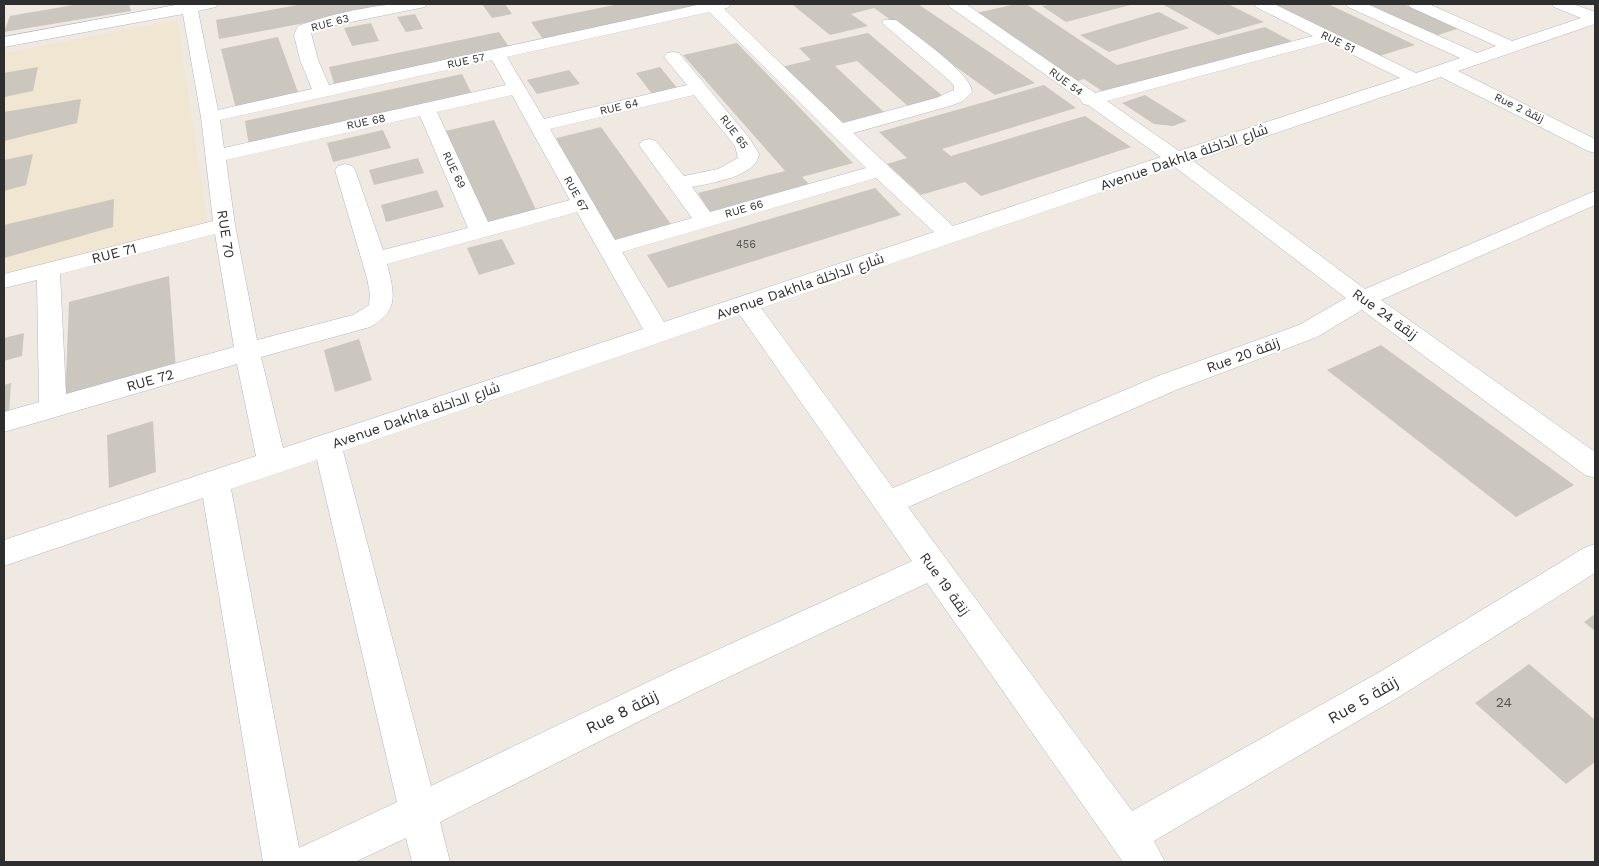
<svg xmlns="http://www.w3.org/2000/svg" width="1599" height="866" font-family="'Work Sans',Cairo,sans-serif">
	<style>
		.education { fill: #f0e6d1 }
		.building { fill: #cbc7bf }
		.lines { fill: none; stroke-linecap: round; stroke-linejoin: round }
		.minor-casing { stroke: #b4b7c1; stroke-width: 1 }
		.minor { fill: #fff; fill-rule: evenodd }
		.labels { text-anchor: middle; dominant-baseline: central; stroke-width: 4; stroke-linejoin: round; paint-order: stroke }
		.far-street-label { font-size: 11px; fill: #2e2e2e; stroke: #fff }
		.number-label { font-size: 11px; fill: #555452 }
		.street-label { font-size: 14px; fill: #2e2e2e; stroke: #fff }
		.near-number-label { font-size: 14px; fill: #555452 }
		.near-street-label { font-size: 16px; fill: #2e2e2e; stroke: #fff }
	</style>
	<rect width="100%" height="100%" fill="#efe9e1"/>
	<!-- education -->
	<polygon class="education" points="177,20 209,234 4,288 4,53"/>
	<!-- building -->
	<g class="building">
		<polygon points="79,4 129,4 131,11 4,32 10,16"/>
		<polygon points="303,4 402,4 402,5 219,39 216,20"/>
		<polygon points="482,4 505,4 512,14 492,18"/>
		<polygon points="619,4 692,4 695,7 543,39 531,22"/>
		<polygon points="800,4 918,4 1035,83 995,95 874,8 851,14 868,26 830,35 793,5"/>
		<polygon points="1016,4 1026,4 1117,65 1265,27 1295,43 1105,93 1084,79 1068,84 972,14"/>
		<polygon points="1054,4 1134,4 1066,22 1042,6"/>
		<polygon points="1162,4 1228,4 1264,22 1218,35"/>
		<polygon points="1270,4 1328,4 1415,45 1376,57"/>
		<polygon points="1363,4 1404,4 1460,28 1435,36"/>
		<polygon points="1159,12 1189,28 1109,52 1080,35"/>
		<polygon points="415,14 423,29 406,32 397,17"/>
		<polygon points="371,23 379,41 352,46 344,28"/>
		<polygon points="499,32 511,50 335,87 329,67"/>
		<polygon points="868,33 945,98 909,107 857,61 835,66 889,117 841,129 781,67 811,60 799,48"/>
		<polygon points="278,37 299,95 236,109 221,49"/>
		<polygon points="737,43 853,163 802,177 813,188 712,216 698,193 785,171 683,55"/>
		<polygon points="38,67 33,91 4,97 4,73"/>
		<polygon points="660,67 678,89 653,95 636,73"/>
		<polygon points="569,70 580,84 537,94 527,80"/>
		<polygon points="462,74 473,96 249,146 245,121"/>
		<polygon points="1044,85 1076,108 942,149 951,156 1085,116 1131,147 981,196 965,182 921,195 887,164 907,158 879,132"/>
		<polygon points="1145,95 1187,121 1173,126 1154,124 1122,103"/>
		<polygon points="81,99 77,123 4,141 4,112"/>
		<polygon points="494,120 538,214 484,228 445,131"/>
		<polygon points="601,127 673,227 616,244 549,140"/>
		<polygon points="383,130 391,148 333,162 327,143"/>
		<polygon points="33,154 26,185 4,191 4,160"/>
		<polygon points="418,158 424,173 374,185 369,170"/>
		<polygon points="875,188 901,215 668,288 647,255"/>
		<polygon points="437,190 444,207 386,222 381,205"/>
		<polygon points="114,199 113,227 4,258 4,225"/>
		<polygon points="502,239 515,264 479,275 467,248"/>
		<polygon points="169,276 176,370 65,403 69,302"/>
		<polygon points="24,333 22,356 4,361 4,338"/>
		<polygon points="359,339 372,380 335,392 324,350"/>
		<polygon points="1381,345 1574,485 1516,517 1327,370"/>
		<polygon points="11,383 9,414 4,416 4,385"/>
		<polygon points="153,421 156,472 109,488 107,435"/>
		<polygon points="1595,614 1595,631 1584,622"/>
		<polygon points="1529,664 1595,720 1595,762 1566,784 1475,703"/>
	</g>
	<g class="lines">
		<!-- minor casing -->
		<g class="minor-casing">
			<path id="minor" d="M181,4H218L216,7L198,11L218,110L312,89L300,60L294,35L298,26C334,13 388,1 427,4L425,7L326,27L311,33L318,60L329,85L702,4H731L729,7L724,9L843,123L936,98L954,90V86L950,81L882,23L884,20H896C912,33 972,73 972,92L963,101L950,106L853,133L953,226L1161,157L1088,105L1083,104L1081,100L950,7L948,4H966L1095,93L1313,36L1256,7L1254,4H1274L1416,73L1460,58L1348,7L1346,4H1367L1477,53L1496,46L1410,7L1408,4H1429L1512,41L1581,18L1554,7L1552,4H1573L1595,12V24L1458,71L1595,139V153L1588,151L1441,77L1193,161L1365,289L1595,191V205L1381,300L1595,452V478L1585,475L1362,310L1317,337L1176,390L908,507L1132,811L1378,673L1584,548L1595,544V573L1402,695L1154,841L1165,862H1123L927,583L695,693L440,822L450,862H412L406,838L355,862H263L203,498L4,566V540L256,456L237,364L4,432V412L39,402L37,280L4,288V274L213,221L201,117L183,14L4,47V37ZM709,12L866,168L710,212L692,187C710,183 757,177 759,154L750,139L679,53L673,52L667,53L664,57L687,85L544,119L507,57ZM1327,42L1400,78L1179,151L1107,101ZM492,60L506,85L224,148L220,120ZM512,95L570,200L488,222L437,112ZM694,95L735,146L738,158L718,169L684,176L656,141L649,139L642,141L639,145L692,218L615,240L550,129ZM420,116L468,228L383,250L355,170L352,166L345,164L338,166L335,170L367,278L370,294L369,305L353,315L257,340L235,225L226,160ZM1175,167L1346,298L1299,325L1158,376L893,488L761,308ZM876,178L934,232L664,322L622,252ZM577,212L643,329L283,448L261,357L370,327C400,311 394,292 387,264ZM215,234L234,347L66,394L60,274ZM740,315L912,561L671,671L431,786L343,451ZM317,460L397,802L299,848L231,489Z"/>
		</g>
		<!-- minor -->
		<use href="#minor" class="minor"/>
	</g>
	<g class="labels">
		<!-- far-street labels -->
		<g class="far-street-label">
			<text transform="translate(330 23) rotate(-15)">RUE 63</text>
			<text transform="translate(1338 42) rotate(26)">RUE 51</text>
			<text transform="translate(466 61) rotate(-12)">RUE 57</text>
			<text transform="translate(1066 82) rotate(36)">RUE 54</text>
			<text transform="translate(619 107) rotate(-13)">RUE 64</text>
			<text transform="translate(1519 108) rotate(26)">Rue 2 زنقة</text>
			<text transform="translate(366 122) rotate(-12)">RUE 68</text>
			<text transform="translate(734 132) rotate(53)">RUE 65</text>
			<text transform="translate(454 170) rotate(64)">RUE 69</text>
			<text transform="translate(576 194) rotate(61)">RUE 67</text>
			<text transform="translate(744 209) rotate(-16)">RUE 66</text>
		</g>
		<!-- number labels -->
		<g class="number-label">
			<text x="746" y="244">456</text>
		</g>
		<!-- street labels -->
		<g class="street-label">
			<text transform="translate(1184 157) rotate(-19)">Avenue Dakhla شارع الداخلة</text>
			<text transform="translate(226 234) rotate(81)">RUE 70</text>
			<text transform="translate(114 253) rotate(-14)">RUE 71</text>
			<text transform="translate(800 286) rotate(-19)">Avenue Dakhla شارع الداخلة</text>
			<text transform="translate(1385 314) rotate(36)">Rue 24 زنقة</text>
			<text transform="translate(1243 355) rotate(-20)">Rue 20 زنقة</text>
			<text transform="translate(150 380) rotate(-16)">RUE 72</text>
			<text transform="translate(416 415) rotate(-19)">Avenue Dakhla شارع الداخلة</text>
			<text transform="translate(945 584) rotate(54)">Rue 19 زنقة</text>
		</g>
		<!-- near-number labels -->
		<g class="near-number-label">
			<text x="1504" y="702">24</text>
		</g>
		<!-- near-street labels -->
		<g class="near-street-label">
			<text transform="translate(1363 700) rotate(-30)">Rue 5 زنقة</text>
			<text transform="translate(622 712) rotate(-26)">Rue 8 زنقة</text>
		</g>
	</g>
	<!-- border -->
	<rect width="1599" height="866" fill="none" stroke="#2e2e2e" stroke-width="10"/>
</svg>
